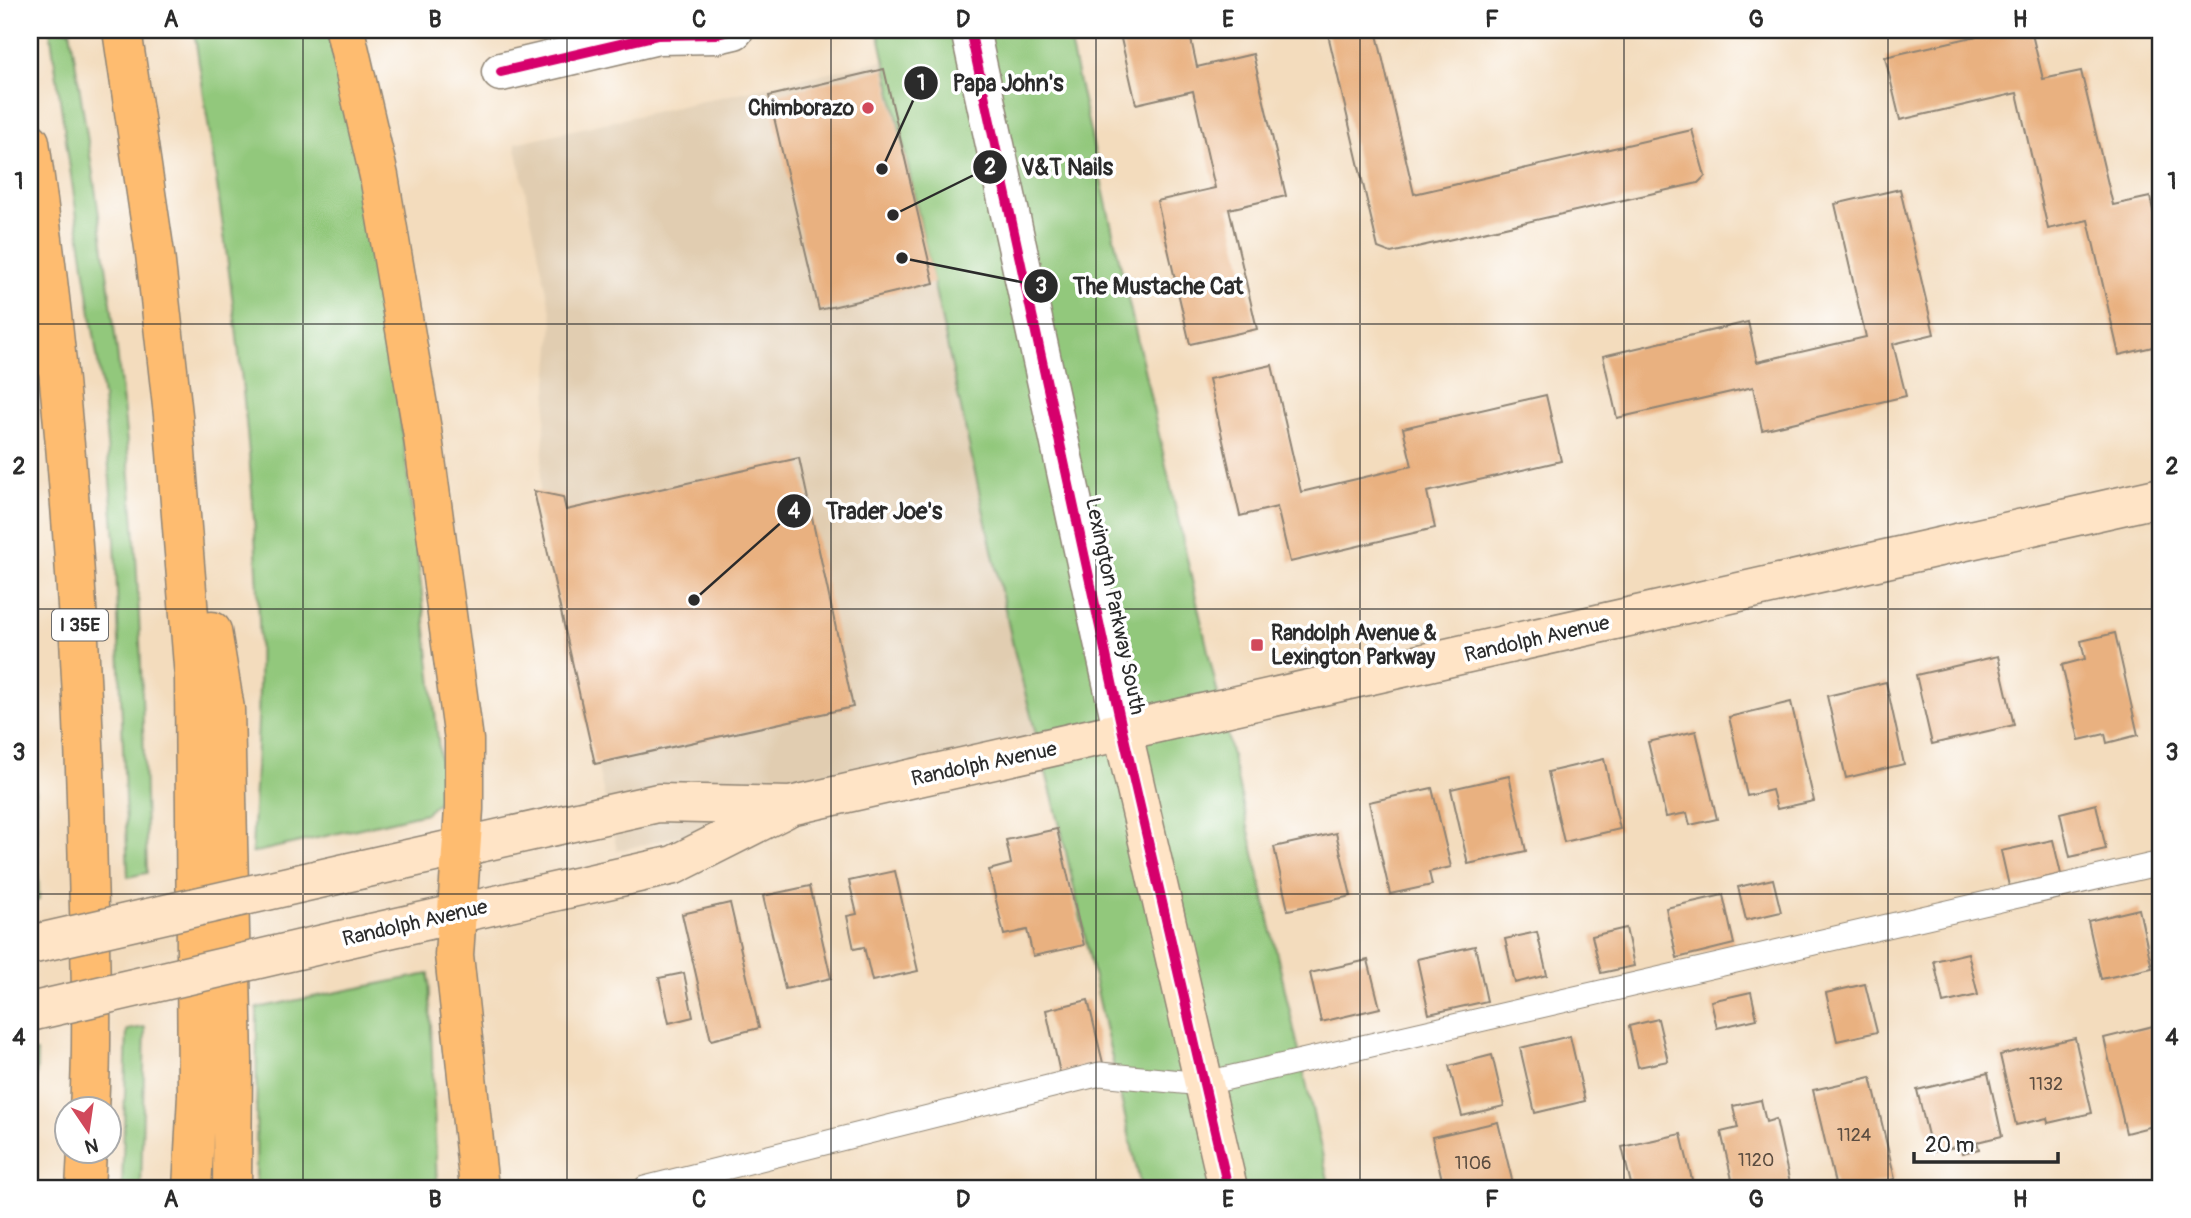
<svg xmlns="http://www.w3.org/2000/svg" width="2191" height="1218" font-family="Pangolin,sans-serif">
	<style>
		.built { fill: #e1cdb1 }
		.green { fill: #92c87b; stroke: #5e7a53; stroke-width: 2 }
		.building { fill: #e9b180 }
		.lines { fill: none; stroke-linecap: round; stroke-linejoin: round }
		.service-casing { stroke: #8f8474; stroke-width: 25 }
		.minor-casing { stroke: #8f8474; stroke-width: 41 }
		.tertiary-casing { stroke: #8f8474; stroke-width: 41 }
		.secondary-casing { stroke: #8f8474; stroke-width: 41 }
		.motorway-casing { stroke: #8f8474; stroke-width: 41 }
		.service { stroke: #fff; stroke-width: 23 }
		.minor { stroke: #fff; stroke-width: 38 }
		.tertiary { stroke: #fff; stroke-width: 38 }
		.secondary { stroke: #ffe4c6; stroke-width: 38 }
		.motorway { stroke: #febc70; stroke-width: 38 }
		.secondary-bridge-casing { stroke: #8f8474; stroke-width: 41; stroke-linecap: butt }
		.secondary-bridge { stroke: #ffe4c6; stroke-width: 38 }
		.cycleway-casing { stroke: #fff; stroke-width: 15 }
		.cycleway { stroke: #d6006c; stroke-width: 10 }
		.grid { fill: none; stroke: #2b2b2b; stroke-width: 2; stroke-opacity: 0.55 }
		.poi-dot { fill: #d1495b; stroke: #fff; stroke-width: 2.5 }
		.labels { text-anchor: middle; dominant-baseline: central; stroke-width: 7; stroke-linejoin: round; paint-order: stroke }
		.number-label { font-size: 18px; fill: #5a4c40 }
		.shield { fill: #fff; stroke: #6b6b6b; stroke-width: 2 }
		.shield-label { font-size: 19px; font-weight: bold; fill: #2b2b2b }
		.poi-label { font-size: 21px; font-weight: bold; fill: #2b2b2b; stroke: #fff; text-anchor: end }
		.street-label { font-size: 21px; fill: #2b2b2b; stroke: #fff }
		.leader { fill: none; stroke: #2b2b2b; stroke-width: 2.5 }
		.callout-dot { fill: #2b2b2b; stroke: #fff; stroke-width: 2.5 }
		.mark-label { font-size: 21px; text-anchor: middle; font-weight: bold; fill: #fff }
		.callout-label { font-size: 23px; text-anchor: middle; font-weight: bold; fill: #2b2b2b; stroke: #fff; stroke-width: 7; stroke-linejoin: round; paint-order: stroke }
		.neatline { fill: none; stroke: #2b2b2b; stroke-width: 2.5 }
		.grid-label { font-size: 23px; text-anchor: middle; font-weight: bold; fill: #2b2b2b }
	</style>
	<rect width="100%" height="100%" fill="#fff"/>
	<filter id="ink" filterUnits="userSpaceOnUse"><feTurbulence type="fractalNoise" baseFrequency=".0143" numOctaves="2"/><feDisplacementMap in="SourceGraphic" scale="14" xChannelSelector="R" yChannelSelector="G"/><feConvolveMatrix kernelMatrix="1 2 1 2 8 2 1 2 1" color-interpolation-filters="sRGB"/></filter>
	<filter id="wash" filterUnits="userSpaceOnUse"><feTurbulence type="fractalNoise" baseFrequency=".00686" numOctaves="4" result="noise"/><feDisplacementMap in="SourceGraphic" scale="28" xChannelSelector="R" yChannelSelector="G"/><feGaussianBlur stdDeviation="1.57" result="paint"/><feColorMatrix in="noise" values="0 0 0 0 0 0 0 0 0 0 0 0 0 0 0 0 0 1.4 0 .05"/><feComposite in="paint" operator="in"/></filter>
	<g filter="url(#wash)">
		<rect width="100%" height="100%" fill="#f3dcbd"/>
		<!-- built -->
		<polygon class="built" points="885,60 1014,650 1040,750 617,851 538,510 553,321 515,143"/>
		<!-- green -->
		<g class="green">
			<path d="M50,30H70C98,198 123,369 135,539C142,650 144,762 147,873L128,877L115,540L103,397Z"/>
			<path d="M194,30H328C339,78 351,126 361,175C400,377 421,582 443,787L440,800L426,813L252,853C255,775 261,697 259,620C253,422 224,225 194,30Z"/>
			<polygon points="878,30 1067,30 1330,1188 1141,1188 1061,830 1014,650"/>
			<polygon points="30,658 39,900 30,902"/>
			<polygon points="429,974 437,1188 256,1188 257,1008"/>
			<polygon points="145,1027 141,1188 122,1188 127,1030"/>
			<polygon points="37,1052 33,1188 30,1188 30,1053"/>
		</g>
		<g id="blocks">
			<!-- building -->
			<g class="building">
				<polygon points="1119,30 1189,30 1197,67 1253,54 1286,196 1229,209 1257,329 1190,344 1157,201 1215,188 1193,91 1136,104"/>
				<polygon points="1327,30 1376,30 1414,194 1692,130 1705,176 1698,183 1391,253 1378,248"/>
				<polygon points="2003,30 2031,30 2043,79 2081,71 2113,205 2150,197 2161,245 2161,345 2119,355 2088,220 2048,229 2017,93 1900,120 1885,57"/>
				<polygon points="884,69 934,283 819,310 769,96"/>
				<polygon points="1900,189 1934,334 1893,344 1906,396 1762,430 1753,387 1617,418 1603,356 1748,322 1757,362 1866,337 1835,204"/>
				<polygon points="1272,365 1301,492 1412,466 1403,428 1546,395 1561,461 1427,492 1435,528 1290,562 1277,507 1240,516 1209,379"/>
				<polygon points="799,458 853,707 595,764 534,491 563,497 566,510"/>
				<polygon points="2115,633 2138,735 2107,743 2105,734 2079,740 2062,665 2085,659 2081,641"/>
				<polygon points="1998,656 2014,725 1932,744 1916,675"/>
				<polygon points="1886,682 1904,764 1846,778 1827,696"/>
				<polygon points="1791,702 1814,801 1777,809 1772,790 1747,796 1729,717"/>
				<polygon points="1696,731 1717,819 1690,825 1687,813 1666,817 1648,742"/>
				<polygon points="1604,759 1620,829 1564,842 1548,772"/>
				<polygon points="1509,776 1526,851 1468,864 1451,789"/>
				<polygon points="1432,788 1451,867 1429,872 1432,885 1390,894 1369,802"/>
				<polygon points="2096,804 2106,849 2070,857 2060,813"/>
				<polygon points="1057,829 1084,945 1033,956 1027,930 1004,935 989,870 1011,864 1006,840"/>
				<polygon points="1336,833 1351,896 1288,910 1274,847"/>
				<polygon points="2053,840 2061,874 2009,886 2001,851"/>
				<polygon points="895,871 918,971 872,981 864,947 854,949 847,916 857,914 849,881"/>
				<polygon points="1773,879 1781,912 1746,920 1738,887"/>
				<polygon points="810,886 831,978 785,989 763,896"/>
				<polygon points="1723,895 1734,944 1677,958 1666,908"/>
				<polygon points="730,903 759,1028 711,1040 682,914"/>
				<polygon points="2139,909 2152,968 2101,979 2088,921"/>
				<polygon points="1626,928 1634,966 1601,973 1592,936"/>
				<polygon points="1537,932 1547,975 1515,983 1505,939"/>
				<polygon points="1475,946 1487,1001 1429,1014 1417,959"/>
				<polygon points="1968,953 1978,995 1943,1003 1934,961"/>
				<polygon points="1368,960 1380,1008 1321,1022 1310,973"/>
				<polygon points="684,973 693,1017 669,1023 659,978"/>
				<polygon points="1865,984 1877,1032 1837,1041 1826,993"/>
				<polygon points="1751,992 1757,1019 1717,1028 1711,1001"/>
				<polygon points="1088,1000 1103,1063 1060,1073 1046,1010"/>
				<polygon points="1658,1019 1668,1061 1638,1067 1629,1026"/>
				<polygon points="2161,1024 2161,1124 2126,1133 2104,1038"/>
				<polygon points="1570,1036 1585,1101 1535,1113 1520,1048"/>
				<polygon points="2075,1038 2092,1113 2048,1123 2047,1118 2016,1125 2000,1055"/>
				<polygon points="1492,1055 1504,1106 1462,1116 1449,1066"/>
				<polygon points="1988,1073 2002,1136 1977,1142 1979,1149 1962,1153 1960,1146 1932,1152 1917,1090"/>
				<polygon points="1871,1077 1895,1179 1857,1188 1836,1188 1813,1090"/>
				<polygon points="1761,1100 1766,1122 1776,1119 1791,1188 1734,1188 1721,1132 1738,1128 1733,1106"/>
				<polygon points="1498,1122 1514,1188 1444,1188 1432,1137"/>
				<polygon points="1681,1134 1694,1188 1632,1188 1622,1147"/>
				<polygon points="1601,1181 1602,1188 1574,1188 1574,1187"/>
			</g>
		</g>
	</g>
	<g filter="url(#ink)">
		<use href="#blocks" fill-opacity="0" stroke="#8f8474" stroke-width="2"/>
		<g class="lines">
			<!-- service casing -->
			<g class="service-casing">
				<polyline id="service" points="645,1188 1100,1074 1202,1084 2161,863"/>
			</g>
			<!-- minor casing -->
			<g class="minor-casing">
				<polyline id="minor" points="501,72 658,35 717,34 734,30"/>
			</g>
			<!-- tertiary casing -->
			<g class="tertiary-casing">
				<polyline id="tertiary" points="970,30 1123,733"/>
			</g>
			<!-- secondary casing -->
			<g class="secondary-casing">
				<g id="secondary">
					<polyline points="1123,733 1228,1188"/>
					<polyline points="363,869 658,803 790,806 2161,497"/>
					<polyline points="371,933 674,865 785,809"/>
				</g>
			</g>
			<!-- motorway casing -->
			<g class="motorway-casing">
				<g id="motorway">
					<polyline points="122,30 155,254 173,415 194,678 197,1095 192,1188"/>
					<polyline points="345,30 379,176 422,430 464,740 464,809 454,955 479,1188"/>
					<path d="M30,142C63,372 81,602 87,834C89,925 94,1018 89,1110"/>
					<polyline points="212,631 225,709 233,1061 232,1188"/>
					<polyline points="85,1188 87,1152"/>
				</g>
			</g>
			<!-- service -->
			<use href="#service" class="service"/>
			<!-- minor -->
			<use href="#minor" class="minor"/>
			<!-- tertiary -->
			<use href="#tertiary" class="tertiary"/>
			<!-- secondary -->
			<use href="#secondary" class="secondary"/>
			<!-- motorway -->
			<use href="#motorway" class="motorway"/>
			<!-- secondary-bridge casing -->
			<g class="secondary-bridge-casing">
				<g id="secondary-bridge">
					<polyline points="30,945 363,869"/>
					<polyline points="30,1012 371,933"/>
				</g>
			</g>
			<!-- secondary-bridge -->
			<use href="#secondary-bridge" class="secondary-bridge"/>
			<!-- cycleway casing -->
			<g class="cycleway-casing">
				<g id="cycleway">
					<polyline points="970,30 1123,733 1228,1188"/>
					<polyline points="501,72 658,35 717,34 734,30"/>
				</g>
			</g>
			<!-- cycleway -->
			<use href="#cycleway" class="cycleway"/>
		</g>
	</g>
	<!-- grid -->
	<path class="grid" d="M303,30V1188M567,30V1188M831,30V1188M1096,30V1188M1360,30V1188M1624,30V1188M1888,30V1188M30,324H2161M30,609H2161M30,894H2161"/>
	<!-- markers -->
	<g class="poi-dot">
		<circle cx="868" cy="108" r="7"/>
		<rect x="1250" y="638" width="14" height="14" rx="3.5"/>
	</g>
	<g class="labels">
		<!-- number labels -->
		<g class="number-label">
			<text x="2046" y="1084">1132</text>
			<text x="1854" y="1135">1124</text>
			<text x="1756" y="1160">1120</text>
			<text x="1473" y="1163">1106</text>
		</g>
		<!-- shield labels -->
		<rect class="shield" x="52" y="609.5" width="56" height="31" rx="5"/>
		<g class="shield-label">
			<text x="80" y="625">I 35E</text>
		</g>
		<!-- poi labels -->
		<g class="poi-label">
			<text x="854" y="108">Chimborazo</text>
			<text x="1271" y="633" text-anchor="start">Randolph Avenue &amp;<tspan x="1271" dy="24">Lexington Parkway</tspan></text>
		</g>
		<!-- street labels -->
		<g class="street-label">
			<text transform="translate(1115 606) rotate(78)">Lexington Parkway South</text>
			<text transform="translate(1537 639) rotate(-13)">Randolph Avenue</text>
			<text transform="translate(984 764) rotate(-12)">Randolph Avenue</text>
			<text transform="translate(415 923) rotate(-13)">Randolph Avenue</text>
		</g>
	</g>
	<!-- callouts -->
	<path class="leader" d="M882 169L921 83M893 215L990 167M902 258L1041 286M694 600L794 511"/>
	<g class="callout-dot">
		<circle cx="882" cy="169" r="7"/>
		<circle cx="893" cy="215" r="7"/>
		<circle cx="902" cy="258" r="7"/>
		<circle cx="694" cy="600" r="7"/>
		<circle cx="921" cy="83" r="18"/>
		<circle cx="990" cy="167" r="18"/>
		<circle cx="1041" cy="286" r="18"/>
		<circle cx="794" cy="511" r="18"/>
	</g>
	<g class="mark-label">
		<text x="921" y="90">1</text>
		<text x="990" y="174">2</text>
		<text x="1041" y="293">3</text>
		<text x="794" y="518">4</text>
	</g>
	<g class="callout-label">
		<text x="1008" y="91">Papa John's</text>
		<text x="1067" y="175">V&amp;T Nails</text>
		<text x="1158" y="294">The Mustache Cat</text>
		<text x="884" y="519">Trader Joe's</text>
	</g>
	<!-- margin -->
	<rect width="2191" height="1218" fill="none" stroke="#fff" stroke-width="77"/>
	<!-- north arrow -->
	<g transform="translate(88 1130) rotate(167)"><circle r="33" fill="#ffffff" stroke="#aaaaaa" stroke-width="2"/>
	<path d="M0-5L12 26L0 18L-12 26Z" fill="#d1495b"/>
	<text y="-10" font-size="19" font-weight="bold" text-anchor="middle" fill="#2b2b2b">N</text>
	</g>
	<!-- scale -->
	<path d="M1914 1152v10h144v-10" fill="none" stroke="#2b2b2b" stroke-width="3.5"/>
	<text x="1925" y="1152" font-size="21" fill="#2b2b2b" stroke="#ffffff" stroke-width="5" paint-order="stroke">20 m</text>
	<rect x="38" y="38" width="2114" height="1142" class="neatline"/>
	<g class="grid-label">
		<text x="171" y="27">A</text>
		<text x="435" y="27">B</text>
		<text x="699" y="27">C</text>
		<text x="963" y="27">D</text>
		<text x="1228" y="27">E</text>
		<text x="1492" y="27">F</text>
		<text x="1756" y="27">G</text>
		<text x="2020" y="27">H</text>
		<text x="19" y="189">1</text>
		<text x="2172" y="189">1</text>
		<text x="19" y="474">2</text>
		<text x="2172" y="474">2</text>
		<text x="19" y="760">3</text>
		<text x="2172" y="760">3</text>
		<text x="19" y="1045">4</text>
		<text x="2172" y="1045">4</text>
		<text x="171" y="1207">A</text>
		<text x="435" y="1207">B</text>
		<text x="699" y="1207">C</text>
		<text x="963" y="1207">D</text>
		<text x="1228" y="1207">E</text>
		<text x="1492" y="1207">F</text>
		<text x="1756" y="1207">G</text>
		<text x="2020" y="1207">H</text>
	</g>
</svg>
